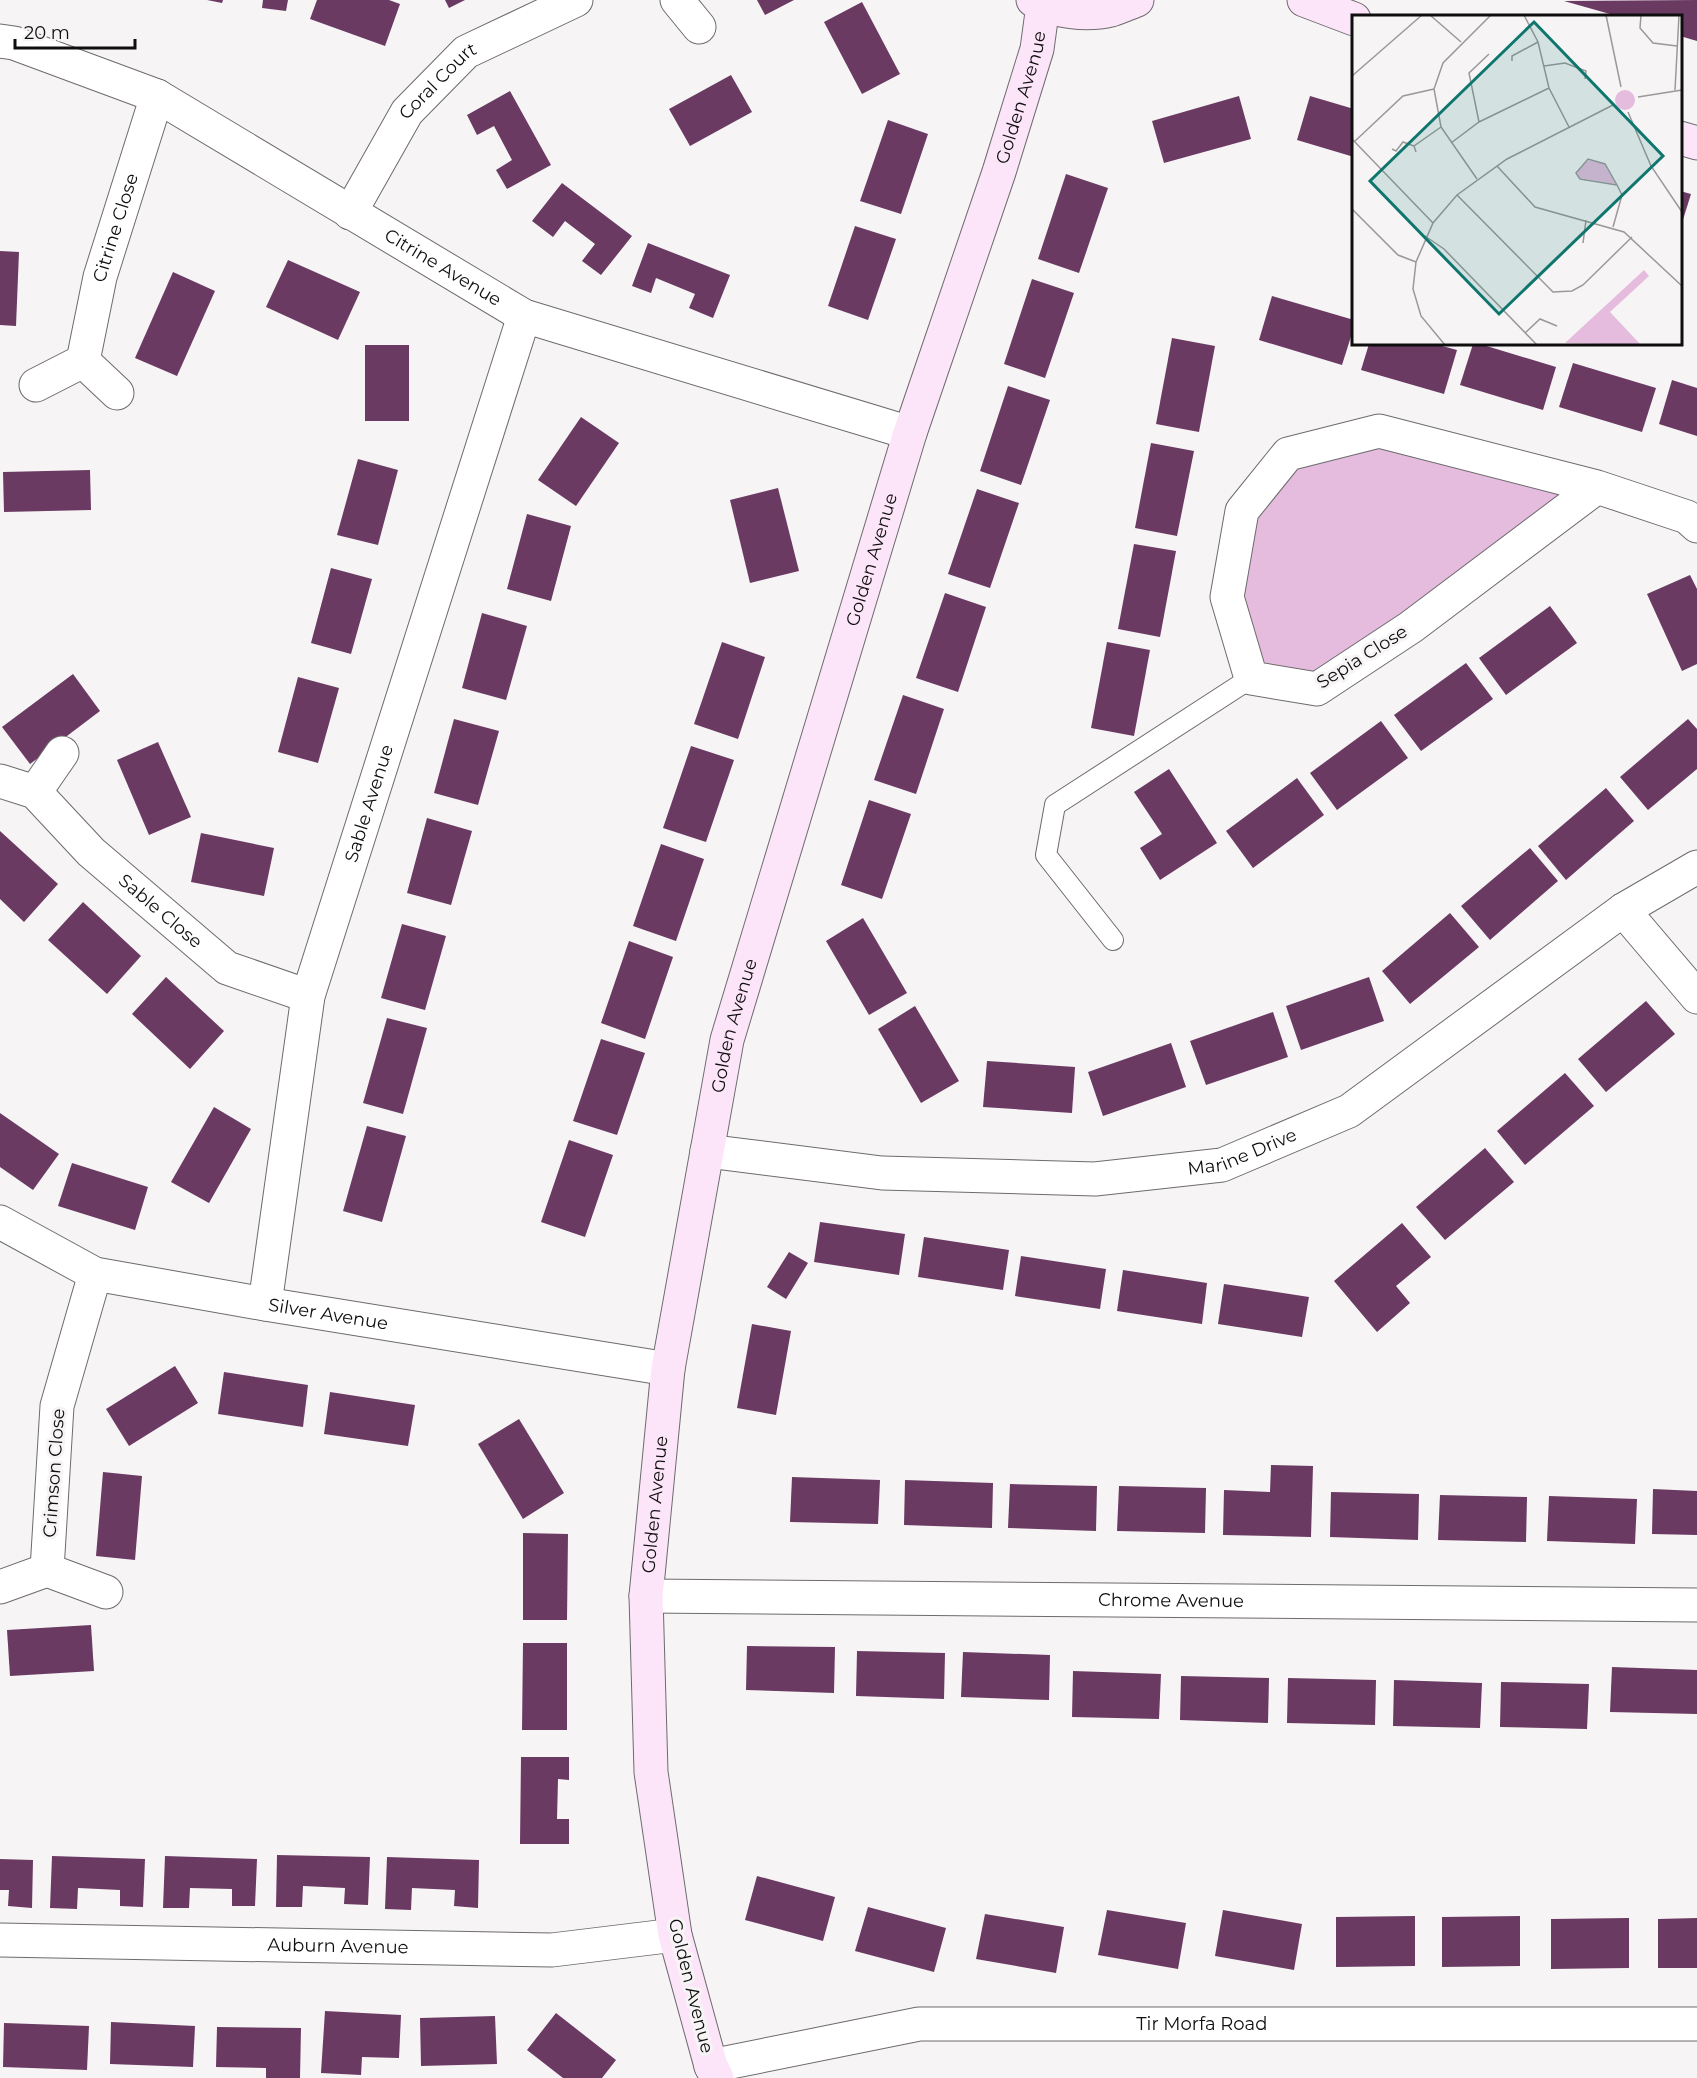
<svg xmlns="http://www.w3.org/2000/svg" width="1697" height="2078" font-family="Montserrat,sans-serif">
	<style>
		.green { fill: #e6bcde }
		.building { fill: #6a3a62 }
		.lines { fill: none; stroke-linecap: round; stroke-linejoin: round }
		.lane-casing { stroke: #6d6b6d; stroke-width: 22 }
		.street-casing { stroke: #6d6b6d; stroke-width: 35 }
		.secondary-casing { stroke: #6d6b6d; stroke-width: 35 }
		.lane { stroke: #fff; stroke-width: 20 }
		.street { stroke: #fff; stroke-width: 33 }
		.secondary { stroke: #fde5f9; stroke-width: 33 }
		.labels { text-anchor: middle; dominant-baseline: central; stroke-width: 6; stroke-linejoin: round; paint-order: stroke }
		.street-label { font-size: 18px; fill: #0f0e0f; stroke: #f7f4f6 }
		.inset-road { fill: none; stroke: #9a989a; stroke-width: 1.5 }
		.view { fill: #0f766e; fill-opacity: 0.15; stroke: #0f766e; stroke-width: 3 }
		.inset-edge { fill: none; stroke: #0f0e0f; stroke-width: 3 }
	</style>
	<rect width="100%" height="100%" fill="#f7f4f6"/>
	<!-- green -->
	<polygon class="green" points="1378,439 1581,489 1312,680 1256,672 1234,598 1249,518 1294,464"/>
	<!-- building -->
	<g class="building">
		<polygon points="207,0 223,0 222,3"/>
		<polygon points="263,0 288,0 286,11 262,8"/>
		<polygon points="317,0 389,0 400,4 385,46 310,19"/>
		<polygon points="445,0 465,0 449,8"/>
		<polygon points="757,0 794,0 765,15"/>
		<polygon points="1697,0 1697,41 1680,36 1680,16 1617,16 1564,1"/>
		<polygon points="862,2 900,74 862,94 824,22"/>
		<polygon points="731,75 752,112 690,146 669,109"/>
		<polygon points="510,91 551,165 507,189 496,170 512,160 494,126 477,135 467,115"/>
		<polygon points="1239,96 1251,139 1164,163 1152,121"/>
		<polygon points="1310,96 1354,109 1354,157 1297,140"/>
		<polygon points="888,120 928,134 901,214 860,201"/>
		<polygon points="1066,174 1108,188 1079,273 1038,259"/>
		<polygon points="562,183 632,236 601,275 582,261 595,244 565,221 553,237 532,221"/>
		<polygon points="1680,191 1691,194 1681,226 1680,226"/>
		<polygon points="855,226 896,239 868,320 828,306"/>
		<polygon points="648,243 730,275 713,318 689,308 695,294 656,278 651,293 632,286"/>
		<polygon points="0,251 19,252 16,326 0,325"/>
		<polygon points="288,260 360,292 338,340 266,307"/>
		<polygon points="173,272 215,291 177,376 135,358"/>
		<polygon points="1032,279 1074,293 1045,378 1004,364"/>
		<polygon points="1272,296 1354,320 1354,327 1342,365 1259,340"/>
		<polygon points="1172,338 1215,346 1199,432 1156,424"/>
		<polygon points="1369,344 1435,344 1457,350 1444,394 1361,370"/>
		<polygon points="1473,344 1480,344 1556,367 1543,410 1460,385"/>
		<rect x="365" y="345" width="44" height="76"/>
		<polygon points="1573,363 1656,388 1642,432 1559,407"/>
		<polygon points="1672,380 1697,388 1697,436 1659,424"/>
		<polygon points="1008,386 1050,400 1021,485 980,471"/>
		<polygon points="581,417 619,443 576,506 538,480"/>
		<polygon points="1151,443 1194,451 1177,536 1135,528"/>
		<polygon points="358,459 398,470 378,545 337,535"/>
		<polygon points="90,470 91,510 4,512 3,472"/>
		<polygon points="778,488 799,571 750,583 730,500"/>
		<polygon points="977,489 1019,503 990,588 948,574"/>
		<polygon points="527,514 571,526 551,601 507,589"/>
		<polygon points="1134,544 1176,551 1160,637 1118,629"/>
		<polygon points="331,568 372,579 351,654 311,643"/>
		<polygon points="1690,575 1697,589 1697,664 1682,671 1647,594"/>
		<polygon points="945,593 986,607 958,692 916,678"/>
		<polygon points="1550,606 1577,643 1506,695 1479,658"/>
		<polygon points="482,613 527,626 506,700 462,688"/>
		<polygon points="722,642 765,657 738,739 694,724"/>
		<polygon points="1107,642 1150,650 1134,736 1091,728"/>
		<polygon points="1466,663 1493,699 1421,751 1394,715"/>
		<polygon points="73,674 100,711 30,764 2,727"/>
		<polygon points="298,677 339,688 318,763 278,752"/>
		<polygon points="903,695 944,709 916,794 874,780"/>
		<polygon points="454,719 499,731 478,805 434,793"/>
		<polygon points="1688,719 1697,729 1697,769 1648,810 1620,777"/>
		<polygon points="1381,721 1408,758 1337,810 1310,773"/>
		<polygon points="158,742 191,817 149,835 117,760"/>
		<polygon points="691,746 734,760 706,842 663,828"/>
		<polygon points="1169,769 1217,843 1160,880 1140,848 1162,834 1134,792"/>
		<polygon points="1297,778 1324,815 1253,868 1226,831"/>
		<polygon points="1606,788 1634,821 1566,880 1538,846"/>
		<polygon points="869,800 911,814 882,899 841,885"/>
		<polygon points="427,818 472,831 451,905 407,893"/>
		<polygon points="0,831 58,884 24,922 0,899"/>
		<polygon points="201,833 274,848 264,896 191,882"/>
		<polygon points="661,844 704,859 676,941 633,926"/>
		<polygon points="1530,848 1558,881 1490,940 1461,906"/>
		<polygon points="83,902 141,956 107,994 48,940"/>
		<polygon points="1450,913 1479,947 1410,1004 1382,971"/>
		<polygon points="863,918 907,993 869,1015 826,941"/>
		<polygon points="402,924 446,936 425,1010 381,998"/>
		<polygon points="629,941 673,957 645,1039 601,1023"/>
		<polygon points="166,977 224,1031 190,1069 132,1014"/>
		<polygon points="1369,977 1384,1021 1301,1050 1286,1006"/>
		<polygon points="1646,1001 1675,1034 1606,1092 1578,1059"/>
		<polygon points="915,1006 959,1081 921,1103 878,1029"/>
		<polygon points="1273,1012 1288,1057 1206,1085 1190,1041"/>
		<polygon points="387,1018 427,1028 403,1114 363,1103"/>
		<polygon points="601,1039 645,1053 617,1135 573,1121"/>
		<polygon points="1171,1043 1186,1087 1103,1116 1088,1072"/>
		<polygon points="987,1061 1075,1067 1072,1113 983,1107"/>
		<polygon points="1565,1073 1594,1106 1525,1165 1497,1131"/>
		<polygon points="214,1107 251,1129 209,1203 171,1182"/>
		<polygon points="0,1113 59,1154 33,1190 0,1167"/>
		<polygon points="367,1126 406,1136 382,1222 343,1211"/>
		<polygon points="569,1140 613,1155 585,1237 541,1222"/>
		<polygon points="1485,1148 1514,1182 1445,1240 1416,1207"/>
		<polygon points="72,1163 148,1187 135,1230 58,1206"/>
		<polygon points="820,1222 905,1234 899,1275 814,1262"/>
		<polygon points="1402,1223 1431,1257 1396,1286 1410,1303 1377,1332 1334,1281"/>
		<polygon points="924,1237 1009,1250 1003,1290 918,1277"/>
		<polygon points="789,1252 808,1263 786,1299 767,1287"/>
		<polygon points="1021,1256 1106,1269 1100,1309 1015,1296"/>
		<polygon points="1123,1270 1207,1283 1202,1324 1117,1311"/>
		<polygon points="1224,1284 1309,1297 1302,1337 1218,1324"/>
		<polygon points="752,1324 791,1331 776,1415 737,1408"/>
		<polygon points="175,1366 198,1403 129,1446 106,1409"/>
		<polygon points="224,1372 308,1385 303,1427 218,1414"/>
		<polygon points="330,1392 415,1405 408,1446 324,1434"/>
		<polygon points="519,1419 564,1493 523,1519 478,1444"/>
		<polygon points="1271,1465 1313,1466 1311,1537 1223,1535 1224,1490 1270,1492"/>
		<polygon points="103,1472 142,1476 135,1560 96,1556"/>
		<polygon points="792,1477 880,1480 878,1524 790,1522"/>
		<polygon points="905,1480 993,1483 992,1528 904,1525"/>
		<polygon points="1010,1484 1097,1486 1096,1531 1008,1528"/>
		<polygon points="1119,1486 1206,1488 1205,1533 1117,1531"/>
		<polygon points="1653,1489 1697,1491 1697,1535 1652,1534"/>
		<polygon points="1331,1492 1419,1494 1418,1540 1330,1537"/>
		<polygon points="1440,1495 1527,1497 1526,1542 1438,1540"/>
		<polygon points="1549,1496 1637,1499 1635,1544 1547,1541"/>
		<polygon points="523,1533 568,1534 567,1620 523,1620"/>
		<polygon points="91,1625 94,1671 10,1676 7,1630"/>
		<polygon points="523,1643 567,1643 567,1730 522,1730"/>
		<polygon points="747,1646 835,1647 834,1693 746,1690"/>
		<polygon points="857,1651 945,1653 944,1699 856,1696"/>
		<polygon points="963,1652 1050,1655 1049,1700 961,1697"/>
		<polygon points="1612,1667 1697,1670 1697,1714 1610,1712"/>
		<polygon points="1073,1671 1161,1674 1159,1719 1072,1717"/>
		<polygon points="1181,1676 1269,1678 1268,1723 1180,1720"/>
		<polygon points="1288,1678 1376,1680 1375,1725 1287,1723"/>
		<polygon points="1394,1680 1482,1683 1480,1728 1393,1726"/>
		<polygon points="1501,1682 1589,1684 1587,1729 1500,1727"/>
		<polygon points="521,1757 569,1757 569,1780 558,1779 557,1819 569,1819 569,1844 520,1844"/>
		<polygon points="277,1855 370,1857 368,1905 344,1904 345,1888 303,1886 302,1907 276,1907"/>
		<polygon points="52,1856 145,1859 143,1907 120,1906 120,1890 78,1888 77,1909 50,1908"/>
		<polygon points="165,1856 257,1859 255,1906 232,1906 232,1889 190,1888 189,1908 163,1908"/>
		<polygon points="387,1857 479,1860 478,1908 454,1906 455,1890 412,1888 411,1910 385,1909"/>
		<polygon points="0,1859 33,1860 32,1908 8,1906 9,1890 0,1890"/>
		<polygon points="757,1876 835,1897 823,1941 745,1920"/>
		<polygon points="868,1907 946,1928 934,1972 855,1951"/>
		<polygon points="1107,1910 1186,1923 1178,1969 1098,1955"/>
		<polygon points="1223,1910 1302,1924 1294,1970 1215,1956"/>
		<polygon points="985,1914 1064,1927 1056,1973 976,1959"/>
		<polygon points="1415,1916 1415,1966 1336,1967 1336,1917"/>
		<polygon points="1520,1916 1520,1966 1442,1967 1442,1917"/>
		<polygon points="1629,1918 1629,1968 1551,1969 1551,1919"/>
		<polygon points="1697,1918 1697,1968 1658,1968 1658,1919"/>
		<polygon points="325,2011 401,2015 399,2058 362,2057 361,2075 321,2073"/>
		<polygon points="556,2013 616,2060 602,2078 563,2078 527,2050"/>
		<polygon points="495,2016 497,2064 421,2066 420,2018"/>
		<polygon points="111,2022 195,2026 193,2067 110,2064"/>
		<polygon points="4,2023 89,2026 87,2070 3,2067"/>
		<polygon points="217,2027 301,2028 300,2078 266,2078 266,2068 216,2067"/>
	</g>
	<g class="lines">
		<!-- lane casing -->
		<g class="lane-casing">
			<polyline id="lane" points="1113,940 1046,855 1055,805 1251,678"/>
		</g>
		<!-- street casing -->
		<g class="street-casing">
			<g id="street">
				<polyline points="677,0 699,27"/>
				<path id="s1" d="M0,41L14,43L157,96L524,316L910,433"/>
				<path id="s2" d="M350,213L407,112L466,52L576,0"/>
				<polyline points="36,385 83,361"/>
				<path id="s3" d="M117,393L83,361L100,277L157,96"/>
				<polyline points="1597,487 1411,627 1317,689 1251,678 1227,597 1242,511 1288,454 1379,431 1597,487 1687,517 1697,526"/>
				<path id="s4" d="M0,781L35,792L91,852L227,968L308,996"/>
				<polyline points="35,792 62,753"/>
				<polyline points="1623,910 1697,997"/>
				<path id="s5" d="M707,1151L882,1173L1095,1179L1222,1165L1349,1111L1623,910L1697,867"/>
				<path id="s6" d="M0,1222L95,1274L265,1304L668,1369"/>
				<polyline points="95,1274 57,1406 47,1570 106,1592"/>
				<path id="s7" d="M265,1304L308,996L524,316"/>
				<polyline points="0,1587 47,1570"/>
				<path id="s8" d="M646,1596L1697,1605"/>
				<path id="s9" d="M0,1940L552,1950L675,1935"/>
				<path id="s10" d="M711,2066L919,2024H1697"/>
			</g>
		</g>
		<!-- secondary casing -->
		<g class="secondary-casing">
			<g id="secondary">
				<path d="M1033,0C1054,12 1087,16 1111,10C1120,7 1129,3 1137,0"/>
				<polyline points="1304,0 1354,19"/>
				<polyline points="1680,138 1697,143"/>
				<path id="s11" d="M717,2078L711,2066L675,1935L651,1772L646,1596L668,1369L727,1040L910,433L999,172L1037,49L1043,5"/>
			</g>
		</g>
		<!-- lane -->
		<use href="#lane" class="lane"/>
		<!-- street -->
		<use href="#street" class="street"/>
		<!-- secondary -->
		<use href="#secondary" class="secondary"/>
	</g>
	<g class="labels">
		<!-- street labels -->
		<g class="street-label">
			<text stroke="none"><textPath href="#s2" startOffset="160">Coral Court</textPath></text>
			<text stroke="none"><textPath href="#s11" startOffset="2040">Golden Avenue</textPath></text>
			<text stroke="none"><textPath href="#s3" startOffset="184">Citrine Close</textPath></text>
			<text stroke="none"><textPath href="#s1" startOffset="500">Citrine Avenue</textPath></text>
			<text stroke="none"><textPath href="#s11" startOffset="1554">Golden Avenue</textPath></text>
			<text transform="translate(1362 657) rotate(-32)">Sepia Close</text>
			<text stroke="none"><textPath href="#s7" startOffset="513">Sable Avenue</textPath></text>
			<text stroke="none"><textPath href="#s4" startOffset="210">Sable Close</textPath></text>
			<text stroke="none"><textPath href="#s11" startOffset="1068">Golden Avenue</textPath></text>
			<text stroke="none"><textPath href="#s5" startOffset="540">Marine Drive</textPath></text>
			<text stroke="none"><textPath href="#s6" startOffset="345">Silver Avenue</textPath></text>
			<text transform="translate(54 1473) rotate(-86)">Crimson Close</text>
			<text stroke="none"><textPath href="#s11" startOffset="582">Golden Avenue</textPath></text>
			<text stroke="none"><textPath href="#s8" startOffset="525">Chrome Avenue</textPath></text>
			<text stroke="none"><textPath href="#s9" startOffset="338">Auburn Avenue</textPath></text>
			<text transform="translate(691 1986) rotate(76)">Golden Avenue</text>
			<text stroke="none"><textPath href="#s10" startOffset="495">Tir Morfa Road</textPath></text>
		</g>
	</g>
	<!-- overview -->
	<g transform="translate(1352 15)">
		<rect width="330" height="330" fill="#f7f4f6"/>
		<path d="M263 85a10 10 0 1 1 20 0a10 10 0 1 1-20 0ZM236,145L252,149L264,169L228,163L225,157ZM292,255L297,261L258,297L289,330L213,328Z" fill="#e6bcde"/>
		<path class="inset-road" d="M78,0L109,27M172,0L186,27L197,73L217,112M254,0L269,72M289,0L288,13L301,28L325,31M160,46V41L186,27M192,51L213,48L234,56L233,64M0,61L70,0M323,75L327,0M286,82L330,75M276,97L299,151L330,197M127,107L117,58L137,39M0,124L81,208M2,127L51,81L82,74M99,128L127,107L197,73M40,134L44,136L51,127L62,131M64,137L62,131L89,112M145,151L183,192L272,217L330,271M125,164L89,112L82,74L91,48L139,0M105,180L201,277L220,276L231,270L280,222M0,194L46,240L64,247M261,212L270,180L265,170L253,149L236,144L224,158L228,164L265,170M73,221L92,234L185,330M231,228L234,205M173,318L188,304L205,311M93,330L69,301L61,274L64,247L81,208L105,180L155,144L261,90"/>
		<path class="view" d="M182,7L311,141L147,299L18,166Z"/>
		<rect width="330" height="330" class="inset-edge"/>
	</g>
	<!-- scale -->
	<path d="M15 39v9h120v-9" fill="none" stroke="#0f0e0f" stroke-width="3"/>
	<text x="24" y="39" font-size="18" fill="#0f0e0f" stroke="#f7f4f6" stroke-width="4.5" paint-order="stroke">20 m</text>
</svg>
